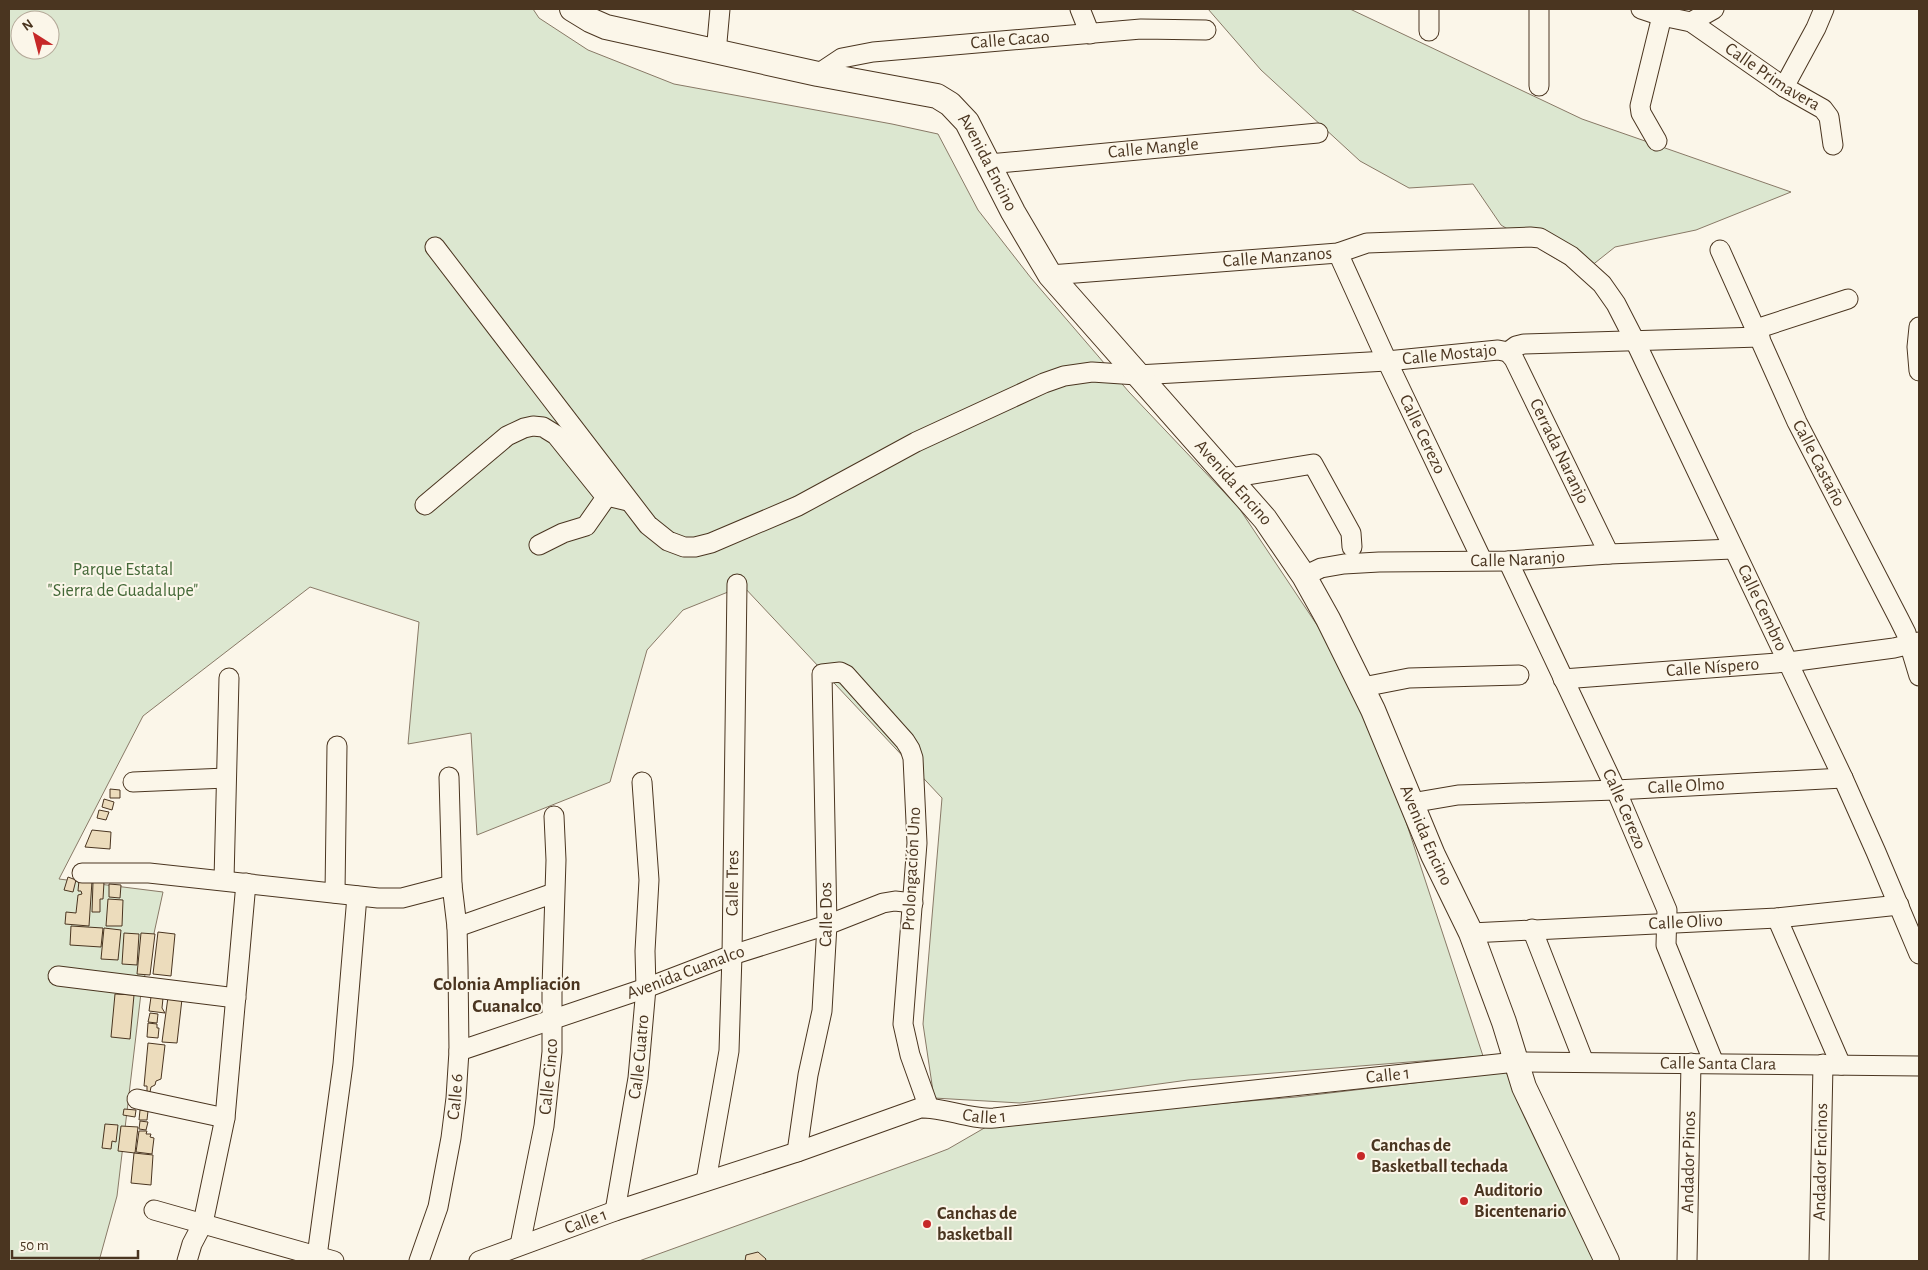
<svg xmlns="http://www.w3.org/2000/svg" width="1928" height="1270" font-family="'Alegreya Sans',sans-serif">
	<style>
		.green { fill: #dce7d0; stroke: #887966; fill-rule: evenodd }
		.building { fill: #ecdcbc; stroke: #4a3520 }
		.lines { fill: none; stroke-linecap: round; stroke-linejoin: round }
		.minor-casing { stroke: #4a3520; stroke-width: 21 }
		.major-casing { stroke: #4a3520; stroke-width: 26 }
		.minor { stroke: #fbf6e9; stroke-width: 19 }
		.major { stroke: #fbf6e9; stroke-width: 24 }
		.poi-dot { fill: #c62828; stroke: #fbf6e9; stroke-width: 2 }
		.labels { text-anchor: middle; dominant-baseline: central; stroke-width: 4; stroke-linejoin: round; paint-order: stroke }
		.street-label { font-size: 18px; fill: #4a3520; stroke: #fbf6e9 }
		.park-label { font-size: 18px; fill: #436837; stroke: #fbf6e9 }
		.poi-label { font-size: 18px; font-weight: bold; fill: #4a3520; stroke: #fbf6e9; text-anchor: start }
		.neighbourhood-label { font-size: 19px; font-weight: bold; fill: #4a3520; stroke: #fbf6e9 }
	</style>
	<rect width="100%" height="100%" fill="#fbf6e9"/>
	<!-- green -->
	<g class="green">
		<path d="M9,9H533L539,18L588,50L674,84L892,124L938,134L978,210L1031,278L1129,392L1239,508L1365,697L1483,1056L1188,1080L1020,1103L934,1098L923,1024L942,798L743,586L683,610L647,650L610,782L477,835L471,733L408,744L419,622L310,587L143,716L59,879L163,892L141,993L117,1196L99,1261H9ZM20,20H50V50H20Z"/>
		<polygon points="1208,9 1350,9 1582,119 1791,192 1696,230 1615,247 1581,274 1501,225 1473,184 1409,188 1360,161 1261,70"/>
		<polygon points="1506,1072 1595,1261 639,1261 927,1157 948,1149 993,1123 1296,1097"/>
	</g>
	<!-- building -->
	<g class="building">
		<polygon points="110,789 120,790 120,798 110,798"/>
		<polygon points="104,799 114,802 112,810 102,807"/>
		<polygon points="99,810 109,812 106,820 97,818"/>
		<polygon points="92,830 111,832 110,849 85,847"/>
		<polygon points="68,877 76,880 73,892 64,890"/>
		<polygon points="79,880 92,881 89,926 65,924 66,912 76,913 78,895 82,894 81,891 78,891"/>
		<polygon points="93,882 104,882 103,899 100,899 100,912 92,912"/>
		<polygon points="109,884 121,885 120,898 109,897"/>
		<polygon points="108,899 123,900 122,926 106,926"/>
		<polygon points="71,926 103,928 101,947 70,945"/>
		<polygon points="104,928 121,930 118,960 101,959"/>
		<polygon points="158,932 175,934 171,976 153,974"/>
		<polygon points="124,933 139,934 137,965 122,964"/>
		<polygon points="141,933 155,934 150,975 137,974"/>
		<polygon points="115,994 134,995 130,1039 111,1037"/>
		<polygon points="151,997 163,998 162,1008 165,1013 149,1011"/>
		<polygon points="168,997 182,999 177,1043 162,1042"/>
		<polygon points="150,1013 158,1014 157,1023 148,1022"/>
		<polygon points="148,1023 157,1024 157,1028 159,1028 158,1038 147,1037"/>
		<polygon points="148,1043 165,1045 161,1079 156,1081 155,1085 151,1087 150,1092 147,1092 147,1086 144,1086"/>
		<polygon points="124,1109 136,1110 135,1117 123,1115"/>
		<polygon points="140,1110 148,1111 147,1120 139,1120"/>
		<polygon points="140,1121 148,1122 146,1130 139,1129"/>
		<polygon points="105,1124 118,1125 116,1142 112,1141 111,1149 102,1148"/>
		<polygon points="121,1126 138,1127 135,1153 118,1151"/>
		<polygon points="139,1131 147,1131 146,1134 151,1134 150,1137 154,1138 152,1154 136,1152"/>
		<polygon points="134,1153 153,1155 151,1185 131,1183"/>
		<polygon points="758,1252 766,1259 765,1261 745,1261 746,1255"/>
	</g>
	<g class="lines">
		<!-- minor casing -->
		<g class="minor-casing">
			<g id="minor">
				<polyline points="1080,9 1090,34"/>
				<polyline points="1539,9 1539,86"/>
				<path id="s1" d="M1641,9L1662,16L1691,22L1784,87L1823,109L1829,117L1833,145"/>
				<polyline points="1691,22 1714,9"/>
				<polyline points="1429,31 1429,9"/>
				<polyline points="716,53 720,9"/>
				<path id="s2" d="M818,74L842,58L873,52L1141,29L1206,30"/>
				<polyline points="1784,87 1816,28 1824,9"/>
				<polyline points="1657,141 1641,113 1640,106 1662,16"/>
				<path id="s3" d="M989,164L1318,133"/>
				<path id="s4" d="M435,247L648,525L668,541L684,547H695L711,543L798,506L916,442L1044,383L1064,376L1092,372L1137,375L1387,361L1498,350L1508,352L1516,346L1524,344L1760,337"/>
				<path id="s5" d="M1720,250L1797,422L1899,619L1906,633L1919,676"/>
				<path id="s6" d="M1338,253L1387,361L1482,560"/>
				<path id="s7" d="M1050,275L1338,253L1367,243L1530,237L1540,238L1571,256L1602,284L1616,304L1635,341L1843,778L1876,852L1919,954"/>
				<polyline points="1919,327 1917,347 1919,371"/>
				<polyline points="1756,329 1848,299"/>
				<path id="s8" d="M1508,352L1514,359L1609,554"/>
				<polyline points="1230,478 1313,464 1351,533 1352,547"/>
				<polyline points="425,505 507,436 524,428 533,426 543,427 556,435 601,491 607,496 628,501"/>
				<polyline points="539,545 563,533 586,526 607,496"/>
				<path id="s9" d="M1508,561L1616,790L1667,910L1666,945L1714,1063"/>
				<path id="s10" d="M1304,576L1321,568L1344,564L1379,562L1508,561L1609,554L1733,549"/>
				<path id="s11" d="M1563,679L1789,662L1894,648L1919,642"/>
				<polyline points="1363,687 1409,678 1519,675"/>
				<polyline points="133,782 226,778"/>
				<path id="s12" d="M1411,803L1458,795L1616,790L1843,778"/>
				<polyline points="82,873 149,873 378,898 402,898 452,885"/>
				<polyline points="224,880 229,678"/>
				<polyline points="335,893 337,746"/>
				<polyline points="1777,918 1841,1065"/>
				<polyline points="457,927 554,893"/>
				<polyline points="1532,929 1584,1062"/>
				<path id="s13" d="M1471,933L1777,918L1899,905"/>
				<polyline points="58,976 236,998"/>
				<path id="s14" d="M459,1051L646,988L732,955L827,925L883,903L895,901L913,903"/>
				<polyline points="137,1099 225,1118"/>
				<path id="s15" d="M797,1152L808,1075L822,1011L827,925L822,674L840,672L846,675L905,741L910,749L913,758L917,843L903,1024L910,1055L929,1108"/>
				<path id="s16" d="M706,1181L729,1051L732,955L737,584"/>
				<polyline points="154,1210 334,1261"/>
				<path id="s17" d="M615,1211L638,1078L646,988L645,951L649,880L642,782"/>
				<path id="s18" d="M520,1245L544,1126L552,1052V987L556,860L554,816"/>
				<polyline points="317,1256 343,1064 357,896"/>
				<polyline points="187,1261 192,1244 203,1223 225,1118 246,883"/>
				<path id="s19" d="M419,1261L438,1207L451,1138L456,1098L459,1051L458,967L457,927L452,885L449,777"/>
				<path id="s20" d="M479,1261L615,1211L797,1152L920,1108C945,1107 969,1120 994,1118L1516,1062L1919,1066"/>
				<path id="s21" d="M1687,1261L1691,1063"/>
				<path id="s22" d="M1819,1261L1823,1064"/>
			</g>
		</g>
		<!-- major casing -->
		<g class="major-casing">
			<g id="major">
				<path id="s23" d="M572,9L590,20L606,27L818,74L937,96L950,104L967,122L1013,212L1050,275L1265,519L1304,576L1328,619L1373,710L1433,855L1471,933L1504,1022L1524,1087L1607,1261"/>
			</g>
		</g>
		<!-- minor -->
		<use href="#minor" class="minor"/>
		<!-- major -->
		<use href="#major" class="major"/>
	</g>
	<!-- markers -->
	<g class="poi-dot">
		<circle cx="1361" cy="1156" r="5"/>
		<circle cx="1464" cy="1201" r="5"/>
		<circle cx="927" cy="1224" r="5"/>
	</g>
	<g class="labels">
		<!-- street labels -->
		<g class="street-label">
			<text stroke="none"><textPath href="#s2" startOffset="198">Calle Cacao</textPath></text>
			<text stroke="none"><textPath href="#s1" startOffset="150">Calle Primavera</textPath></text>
			<text stroke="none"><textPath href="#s3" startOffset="165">Calle Mangle</textPath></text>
			<text stroke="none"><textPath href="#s23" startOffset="462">Avenida Encino</textPath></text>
			<text stroke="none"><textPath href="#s7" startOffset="228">Calle Manzanos</textPath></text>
			<text stroke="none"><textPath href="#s4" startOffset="1198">Calle Mostajo</textPath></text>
			<text stroke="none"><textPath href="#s6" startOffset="200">Calle Cerezo</textPath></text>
			<text stroke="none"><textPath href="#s8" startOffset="112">Cerrada Naranjo</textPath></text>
			<text stroke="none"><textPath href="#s5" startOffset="235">Calle Castaño</textPath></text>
			<text stroke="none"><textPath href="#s23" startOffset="868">Avenida Encino</textPath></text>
			<text stroke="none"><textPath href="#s10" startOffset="216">Calle Naranjo</textPath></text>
			<text stroke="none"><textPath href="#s7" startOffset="932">Calle Cembro</textPath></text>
			<text stroke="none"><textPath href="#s11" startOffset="150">Calle Níspero</textPath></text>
			<text stroke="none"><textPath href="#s12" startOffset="276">Calle Olmo</textPath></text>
			<text stroke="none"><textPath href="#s9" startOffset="274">Calle Cerezo</textPath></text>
			<text stroke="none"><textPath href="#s23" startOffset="1272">Avenida Encino</textPath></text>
			<text transform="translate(912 869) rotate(-87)">Prolongación Uno</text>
			<text stroke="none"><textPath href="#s16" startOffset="300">Calle Tres</textPath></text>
			<text stroke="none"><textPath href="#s15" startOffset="240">Calle Dos</textPath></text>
			<text stroke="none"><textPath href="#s13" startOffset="215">Calle Olivo</textPath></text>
			<text stroke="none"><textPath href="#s14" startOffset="240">Avenida Cuanalco</textPath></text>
			<text stroke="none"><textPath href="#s17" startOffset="156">Calle Cuatro</textPath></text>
			<text stroke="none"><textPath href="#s20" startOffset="1269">Calle Santa Clara</textPath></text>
			<text stroke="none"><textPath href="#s20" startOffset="938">Calle 1</textPath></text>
			<text stroke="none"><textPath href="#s18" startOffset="171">Calle Cinco</textPath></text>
			<text stroke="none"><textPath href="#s19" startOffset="169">Calle 6</textPath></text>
			<text stroke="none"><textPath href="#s20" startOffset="532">Calle 1</textPath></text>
			<text stroke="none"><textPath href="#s21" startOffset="99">Andador Pinos</textPath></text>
			<text stroke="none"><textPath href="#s22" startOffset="99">Andador Encinos</textPath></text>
			<text stroke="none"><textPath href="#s20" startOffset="114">Calle 1</textPath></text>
		</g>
		<!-- park labels -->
		<g class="park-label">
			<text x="123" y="570">Parque Estatal<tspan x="123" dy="21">"Sierra de Guadalupe"</tspan></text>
		</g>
		<!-- poi labels -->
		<g class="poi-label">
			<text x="1371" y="1146">Canchas de<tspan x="1371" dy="21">Basketball techada</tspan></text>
			<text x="1474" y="1191">Auditorio<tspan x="1474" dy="21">Bicentenario</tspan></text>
			<text x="937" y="1214">Canchas de<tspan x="937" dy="21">basketball</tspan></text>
		</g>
		<!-- neighbourhood labels -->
		<g class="neighbourhood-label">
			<text x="507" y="984">Colonia Ampliación<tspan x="507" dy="22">Cuanalco</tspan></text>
		</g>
	</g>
	<!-- border -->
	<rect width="1928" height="1270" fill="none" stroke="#4a3520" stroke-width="20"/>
	<!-- north arrow -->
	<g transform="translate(35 35) rotate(324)"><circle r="24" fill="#fbf6e9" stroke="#b4a999"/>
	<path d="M0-4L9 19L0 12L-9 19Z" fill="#c62828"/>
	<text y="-8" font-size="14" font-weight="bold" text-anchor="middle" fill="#4a3520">N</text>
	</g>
	<!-- scale -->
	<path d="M12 1250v8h126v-8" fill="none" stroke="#4a3520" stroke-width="2.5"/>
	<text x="20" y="1250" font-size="15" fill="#4a3520" stroke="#fbf6e9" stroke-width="4" paint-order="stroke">50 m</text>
</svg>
